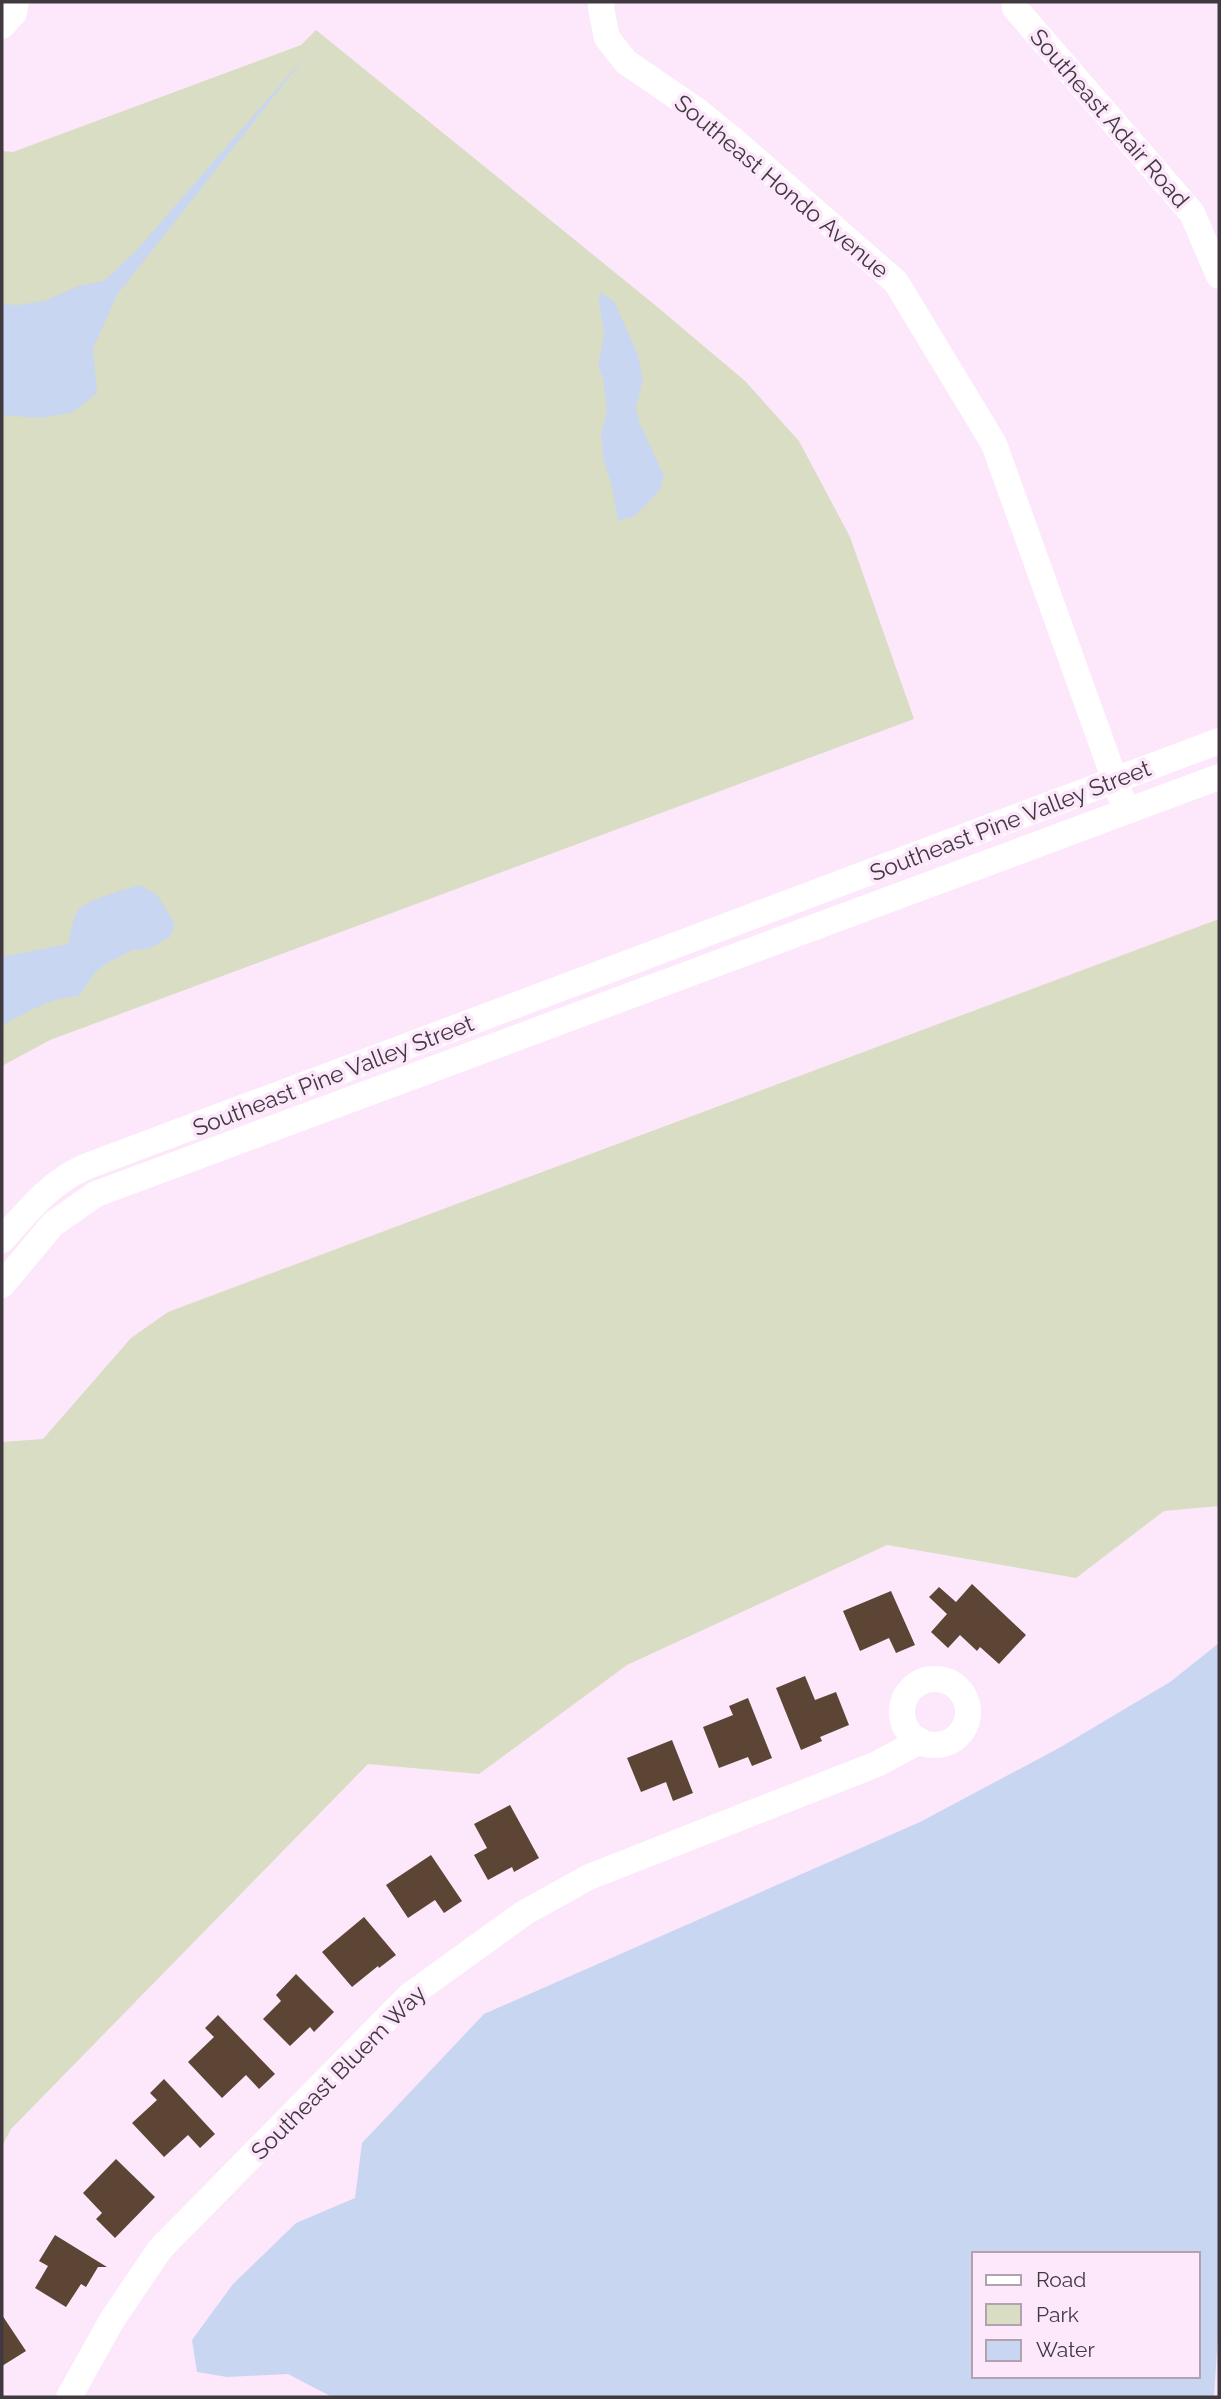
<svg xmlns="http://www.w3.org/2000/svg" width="1221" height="2399" font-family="Raleway,sans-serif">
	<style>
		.green { fill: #d8ddc3 }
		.water { fill: #c9d6f2; fill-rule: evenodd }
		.building { fill: #5c4535 }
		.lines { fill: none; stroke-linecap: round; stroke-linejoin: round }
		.minor { stroke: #fff; stroke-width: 26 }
		.labels { text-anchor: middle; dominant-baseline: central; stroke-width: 7; stroke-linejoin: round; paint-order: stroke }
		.street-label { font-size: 23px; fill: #413940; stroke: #fce8fa }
	</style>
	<rect width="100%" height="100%" fill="#fce8fa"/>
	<!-- green -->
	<g class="green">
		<polygon points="316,30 655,305 745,381 799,441 850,537 914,719 50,1040 2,1066 2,151 13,152 301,45"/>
		<polygon points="1219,919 1219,1506 1164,1511 1076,1578 887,1545 627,1665 479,1774 368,1764 11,2129 2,2146 2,1442 43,1439 131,1338 168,1312"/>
	</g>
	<!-- water -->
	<g class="water">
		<polygon points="312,48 117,295 93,349 97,393 73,412 40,418 2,415 2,304 18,305 44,301 78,286 104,281 136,251"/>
		<polygon points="600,292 614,301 638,355 643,379 636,407 639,422 664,476 660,490 635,516 618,521 612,487 603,457 601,433 607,411 603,378 598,366 604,334 599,300"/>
		<path d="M140,885L157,895L175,924L170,937L148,949L133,950L107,963L96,971L79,996C50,998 26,1012 2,1026V957L68,944C71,933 72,916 81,907C91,899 127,889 140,885Z"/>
		<path d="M1219,1643V2320L1214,2397H332L288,2374L227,2377L197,2372L192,2340L233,2284L296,2223L355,2198L362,2143L484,2014L920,1822L1059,1748L1170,1682ZM974,2254H1198V2376H974Z"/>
	</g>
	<!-- building -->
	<g class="building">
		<polygon points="972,1584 1026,1635 999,1664 980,1647 977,1651 960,1635 948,1648 931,1632 947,1614 929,1597 939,1587 956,1602"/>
		<polygon points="891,1591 915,1645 896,1653 889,1638 860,1651 843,1611"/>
		<polygon points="805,1676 815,1700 836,1692 849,1725 820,1737 822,1741 801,1750 776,1688"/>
		<polygon points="748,1698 772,1758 752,1766 748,1757 719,1768 703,1727 733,1715 729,1706"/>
		<polygon points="672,1740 693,1793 673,1801 666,1782 641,1792 627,1758"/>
		<polygon points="510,1805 539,1858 514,1872 512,1867 488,1880 474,1855 487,1848 474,1824"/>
		<polygon points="431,1855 462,1901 444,1913 435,1900 408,1918 386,1885"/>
		<polygon points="364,1917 396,1955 379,1968 378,1966 352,1987 322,1952"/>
		<polygon points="296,1974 334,2012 314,2032 310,2027 290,2046 263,2019 281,2001 276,1995"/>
		<polygon points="218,2015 275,2074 259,2089 246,2075 222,2098 188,2062 214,2037 205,2028"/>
		<polygon points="164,2079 215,2134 200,2148 188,2135 164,2157 132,2123 157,2100 150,2093"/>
		<polygon points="116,2159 155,2197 115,2238 96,2219 102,2213 83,2193"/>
		<polygon points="55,2235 107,2267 98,2267 86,2287 81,2284 66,2307 35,2288 48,2266 39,2261"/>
		<polygon points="2,2315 26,2351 2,2366"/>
	</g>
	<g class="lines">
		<!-- minor -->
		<g class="minor">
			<polyline points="602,2 601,8 607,38 626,62 699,112 731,138 896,282 994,444 1121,797"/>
			<polyline points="1014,2 1015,8 1192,213 1219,276"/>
			<polyline points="2,26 14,13 16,2"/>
			<path d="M2,1240C27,1212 49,1183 85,1167L1219,741"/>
			<polyline points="2,1285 53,1224 96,1194 1219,777"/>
			<circle cx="935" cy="1712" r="33"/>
			<polyline points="69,2397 112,2320 160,2249 409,1996 524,1913 589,1877 877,1764 920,1741"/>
		</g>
	</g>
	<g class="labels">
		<!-- street labels -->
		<g class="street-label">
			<text transform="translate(1110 118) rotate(49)">Southeast Adair Road</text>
			<text transform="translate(782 186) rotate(40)">Southeast Hondo Avenue</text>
			<text transform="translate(1010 820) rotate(-21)">Southeast Pine Valley Street</text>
			<text transform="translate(333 1075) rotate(-21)">Southeast Pine Valley Street</text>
			<text transform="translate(338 2072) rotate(-45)">Southeast Bluem Way</text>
		</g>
	</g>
	<!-- border -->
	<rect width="1221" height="2399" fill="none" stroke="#413940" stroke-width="7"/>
	<!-- legend -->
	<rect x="972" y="2252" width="228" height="126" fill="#fce8fa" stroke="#b1a2b0" stroke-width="2"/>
	<rect x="986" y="2275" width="35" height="10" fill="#ffffff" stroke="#b1a2b0" stroke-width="2"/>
	<text x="1036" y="2287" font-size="21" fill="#413940">Road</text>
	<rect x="986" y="2304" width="35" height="21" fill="#d8ddc3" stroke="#b1a2b0" stroke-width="2"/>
	<text x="1036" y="2322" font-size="21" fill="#413940">Park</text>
	<rect x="986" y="2340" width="35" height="21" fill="#c9d6f2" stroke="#b1a2b0" stroke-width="2"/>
	<text x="1036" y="2357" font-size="21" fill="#413940">Water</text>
</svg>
